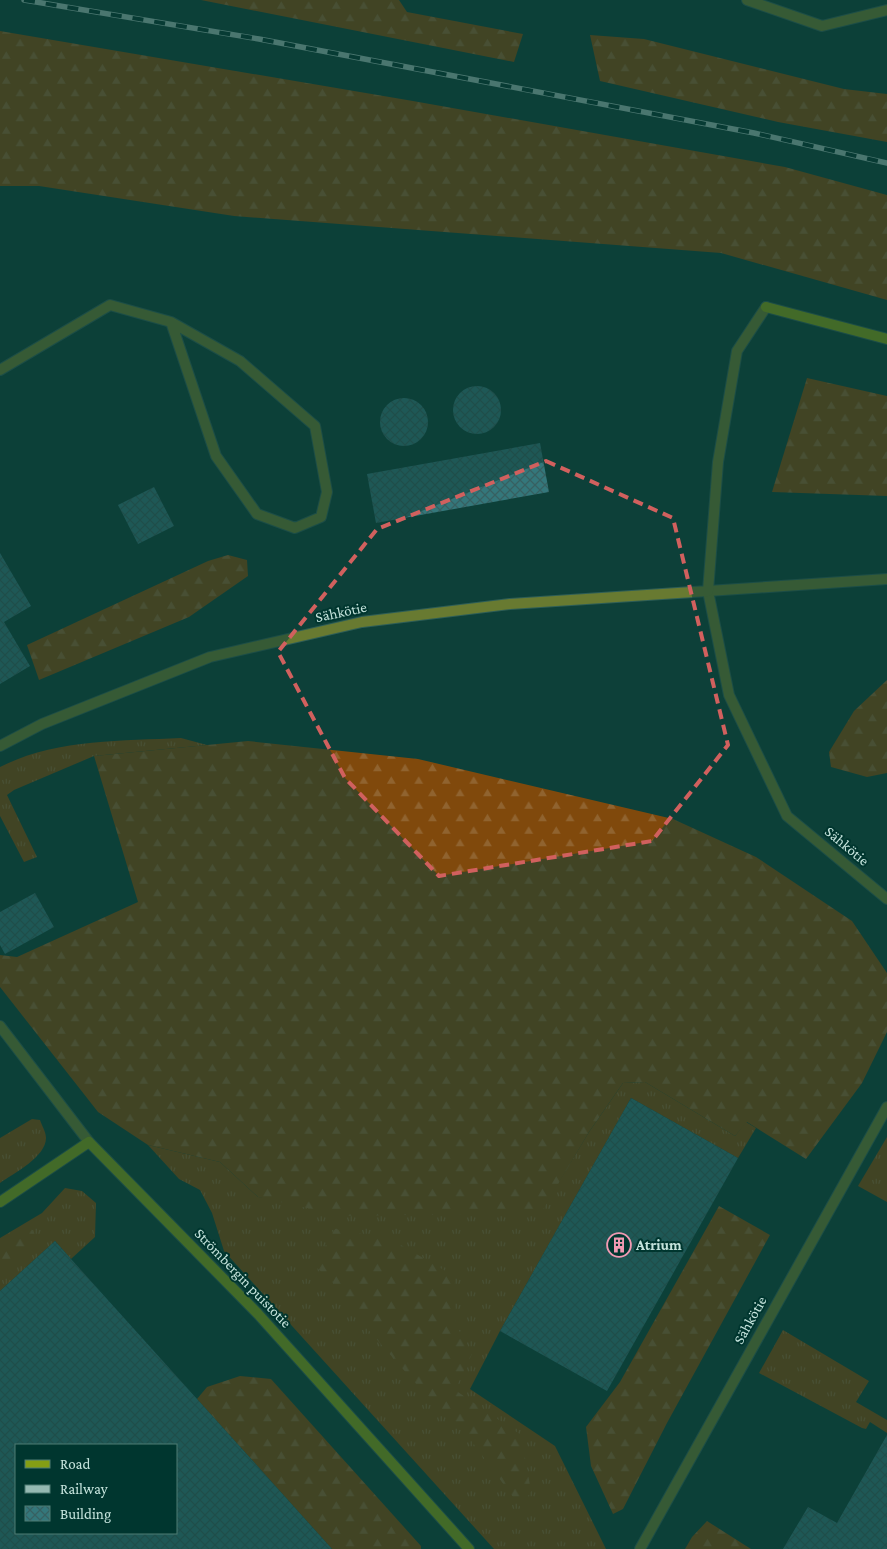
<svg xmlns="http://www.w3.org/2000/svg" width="887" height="1549" font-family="'Crimson Pro',serif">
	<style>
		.grass { fill: url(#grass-tufts) }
		.forest { fill: url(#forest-firs) }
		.building { fill: url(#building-cross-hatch); fill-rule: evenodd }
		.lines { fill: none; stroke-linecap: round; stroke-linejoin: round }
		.lane-casing { stroke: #2e5e57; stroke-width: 12 }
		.street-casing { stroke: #2e5e57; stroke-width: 12 }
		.secondary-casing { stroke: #2e5e57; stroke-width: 12 }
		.lane { stroke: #687a31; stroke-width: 10 }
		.street { stroke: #687a31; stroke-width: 10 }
		.secondary { stroke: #849e14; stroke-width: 10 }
		.rail-casing { stroke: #95b9b2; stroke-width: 5.5 }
		.rail { stroke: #00362f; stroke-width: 4; stroke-dasharray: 11; stroke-linecap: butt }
		.marked { fill: none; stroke: #d1605e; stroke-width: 4; stroke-dasharray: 10 6; stroke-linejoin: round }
		.labels { text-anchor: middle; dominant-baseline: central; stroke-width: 4; stroke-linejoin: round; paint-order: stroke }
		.street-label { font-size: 15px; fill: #c5e4dd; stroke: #00362f }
		.poi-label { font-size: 15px; font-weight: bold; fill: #c5e4dd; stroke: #00362f; text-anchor: start }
	</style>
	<defs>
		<pattern id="grass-tufts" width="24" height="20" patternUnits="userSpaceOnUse" patternTransform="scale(1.25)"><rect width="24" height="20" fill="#80490c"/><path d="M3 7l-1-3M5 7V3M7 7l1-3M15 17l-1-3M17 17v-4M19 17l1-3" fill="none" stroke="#90632f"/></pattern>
		<pattern id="forest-firs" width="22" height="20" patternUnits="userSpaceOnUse" patternTransform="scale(1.25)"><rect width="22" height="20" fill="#80490c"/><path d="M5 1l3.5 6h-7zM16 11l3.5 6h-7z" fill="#90632f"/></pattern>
		<pattern id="building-cross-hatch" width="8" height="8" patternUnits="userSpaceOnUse" patternTransform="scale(1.25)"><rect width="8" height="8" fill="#34777b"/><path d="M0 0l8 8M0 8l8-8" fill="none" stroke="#376061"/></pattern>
	</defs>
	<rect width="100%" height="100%" fill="#0d4039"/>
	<!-- grass -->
	<g class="grass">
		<path d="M181,738L207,745L94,756L14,790L7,795L37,857L24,862L0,816V767C55,739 121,741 181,738Z"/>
		<polygon points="645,1082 735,1136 746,1122 756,1128 738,1158 631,1098 500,1331 470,1389 555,1446 606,1549 494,1549 224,1251 212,1213 200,1190 179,1179 148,1145 220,1162 258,1197 446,1213 540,1213 589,1132 623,1083"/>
		<path d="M32,1119L40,1120C42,1126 46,1132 46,1138C46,1157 14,1173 0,1183V1138Z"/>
		<polygon points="887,1137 887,1202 858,1186"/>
		<polygon points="65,1188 82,1191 96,1203 95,1237 71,1259 55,1241 0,1291 0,1238 42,1213"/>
		<polygon points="783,1330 869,1381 856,1402 887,1420 887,1433 870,1422 866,1429 862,1428 759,1373"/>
	</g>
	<!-- forest -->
	<g class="forest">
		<polygon points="201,0 399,0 407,12 523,34 514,62"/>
		<polygon points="0,31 413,101 785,167 887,195 887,300 721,253 234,216 39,186 0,186"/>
		<polygon points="590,35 644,39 844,89 887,94 887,142 778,122 600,81"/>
		<polygon points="807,378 887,396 887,496 772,492"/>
		<polygon points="228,555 247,560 248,576 189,617 39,680 27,645 208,561"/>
		<polygon points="887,680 887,773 867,777 831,767 829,752 854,711"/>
		<polygon points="248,741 418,759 673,819 756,857 852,921 887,973 887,1032 862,1083 806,1159 747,1122 735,1136 645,1082 623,1083 589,1132 541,1213 343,1216 258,1197 220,1162 148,1145 98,1112 0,987 0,955 17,957 138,902 94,756"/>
		<polygon points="719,1206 770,1235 667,1423 623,1509 613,1514 591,1466 586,1427 620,1382"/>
		<polygon points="31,1229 38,1239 0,1266 0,1246"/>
		<polygon points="335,1229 351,1231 401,1245 454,1276 456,1325 472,1354 455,1390 521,1435 531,1491 521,1508 462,1428 417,1385 371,1333 329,1277 314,1266"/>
		<polygon points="240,1376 271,1379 421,1546 421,1549 332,1549 197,1399 207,1387"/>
		<polygon points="707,1521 751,1549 685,1549 692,1537"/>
	</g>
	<!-- building -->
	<g class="building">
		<circle cx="477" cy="410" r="24"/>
		<circle cx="404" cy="422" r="24"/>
		<polygon points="540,443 549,492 376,523 367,474"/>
		<polygon points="154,487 174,526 138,544 118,505"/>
		<polygon points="0,553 31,606 4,622 30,666 0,684"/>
		<polygon points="35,893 54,927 5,954 0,945 0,912"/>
		<polygon points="631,1098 738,1158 607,1391 500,1331"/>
		<path d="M55,1241L71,1259L332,1549H0V1291ZM16,1445H176V1533H16Z"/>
		<polygon points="887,1435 887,1549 783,1549 808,1507 837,1523"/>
	</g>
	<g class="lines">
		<!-- lane casing -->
		<g class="lane-casing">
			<g id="lane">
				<polyline points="747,0 822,26 887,10"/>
				<polyline points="0,370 110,305 171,322 240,361 315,426 327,492 321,517 295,528 257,514 216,456 171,322"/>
			</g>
		</g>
		<!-- street casing -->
		<g class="street-casing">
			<g id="street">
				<polyline points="887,579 708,591 729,695 787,816 887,899"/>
				<polyline points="0,746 42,724 210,657 362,622 510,604 708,591 718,462 737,351 766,307"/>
				<polyline points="0,1026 89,1142"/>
				<polyline points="640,1549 887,1107"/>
			</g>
		</g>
		<!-- secondary casing -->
		<g class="secondary-casing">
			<g id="secondary">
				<polyline points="766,307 887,339"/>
				<polyline points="0,1202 89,1142 258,1314 469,1549"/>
			</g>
		</g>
		<!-- lane -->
		<use href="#lane" class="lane"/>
		<!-- street -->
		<use href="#street" class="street"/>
		<!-- secondary -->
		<use href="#secondary" class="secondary"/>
		<!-- rail casing -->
		<g class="rail-casing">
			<polyline id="rail" points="24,0 259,39 754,133 887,163"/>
		</g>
		<!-- rail -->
		<use href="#rail" class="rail"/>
	</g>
	<!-- marked area -->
	<path d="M0 0H887V1549H0ZM546,461L673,518L728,745L652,841L439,876L345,778L278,652L377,529Z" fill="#0d4039" fill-opacity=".55" fill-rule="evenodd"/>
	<path class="marked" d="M546,461L673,518L728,745L652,841L439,876L345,778L278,652L377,529Z"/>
	<!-- icons -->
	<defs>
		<g id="building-ring" transform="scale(1.25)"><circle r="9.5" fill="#00362f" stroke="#f19ab3" stroke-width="1.5"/><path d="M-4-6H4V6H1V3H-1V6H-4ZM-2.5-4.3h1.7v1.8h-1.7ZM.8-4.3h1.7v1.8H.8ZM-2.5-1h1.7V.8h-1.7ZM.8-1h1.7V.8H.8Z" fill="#f19ab3"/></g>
	</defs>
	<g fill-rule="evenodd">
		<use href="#building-ring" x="619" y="1245"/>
	</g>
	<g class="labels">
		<!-- street labels -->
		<g class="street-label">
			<text transform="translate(341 612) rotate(-12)">Sähkötie</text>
			<text transform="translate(847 846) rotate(40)">Sähkötie</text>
			<text transform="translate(243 1278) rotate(46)">Strömbergin puistotie</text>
			<text transform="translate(750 1320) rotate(-61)">Sähkötie</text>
		</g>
		<!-- poi labels -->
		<g class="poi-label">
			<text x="636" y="1245">Atrium</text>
		</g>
	</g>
	<!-- legend -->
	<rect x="15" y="1444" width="162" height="90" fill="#00362f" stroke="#4f7c75"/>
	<rect x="25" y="1460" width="25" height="8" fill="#849e14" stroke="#4f7c75"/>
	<text x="60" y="1469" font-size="15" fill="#c5e4dd">Road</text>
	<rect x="25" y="1485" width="25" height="8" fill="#95b9b2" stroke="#4f7c75"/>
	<text x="60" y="1494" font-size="15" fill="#c5e4dd">Railway</text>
	<rect x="25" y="1506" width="25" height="15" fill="url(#building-cross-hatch)" stroke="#4f7c75"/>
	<text x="60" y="1519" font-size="15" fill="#c5e4dd">Building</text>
</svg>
